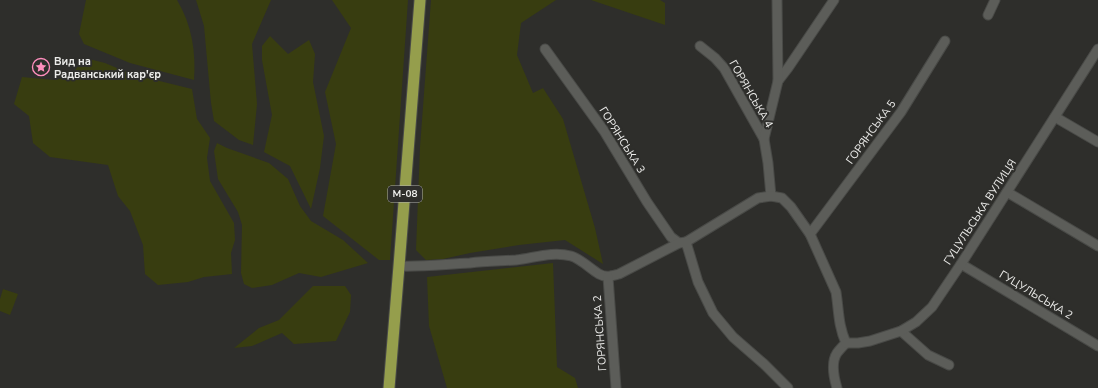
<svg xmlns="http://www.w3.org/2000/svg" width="1098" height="388" font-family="'Nunito Sans',sans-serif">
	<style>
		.green { fill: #383d10 }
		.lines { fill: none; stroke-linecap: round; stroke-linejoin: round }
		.minor-casing { stroke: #494a47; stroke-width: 11 }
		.trunk-casing { stroke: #494a47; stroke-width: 13 }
		.minor { stroke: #5c5d59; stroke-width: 9 }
		.trunk { stroke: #959e4c; stroke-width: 11 }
		.labels { text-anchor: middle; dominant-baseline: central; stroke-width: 4; stroke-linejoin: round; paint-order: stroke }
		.shield { fill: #2e2e2b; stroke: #b3b3b1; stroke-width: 1 }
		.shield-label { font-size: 10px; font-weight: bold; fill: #ececea }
		.poi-label { font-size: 11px; font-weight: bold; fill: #ececea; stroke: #2e2e2b; text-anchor: start }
		.street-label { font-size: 11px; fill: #ececea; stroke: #2e2e2b }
	</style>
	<rect width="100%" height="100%" fill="#2e2e2b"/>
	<!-- green -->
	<g class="green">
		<path d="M86,0H177C192,25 196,52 194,80L130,63L84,44L79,34Z"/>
		<polygon points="196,0 271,0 252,44 257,104 253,145 239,140 214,121 211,103 204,26"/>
		<polygon points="332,0 408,0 390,260 379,260 323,216 336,144 325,92 351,28"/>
		<polygon points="431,0 556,0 521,23 517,55 533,93 543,88 563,119 595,228 603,264 565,240 519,245 470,253 443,259 426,260 416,250 420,147"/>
		<polygon points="591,0 660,0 665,3 665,25"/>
		<polygon points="270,36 288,54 309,40 315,54 313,82 324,136 320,168 311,209 290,166 264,152 272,115 262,60 262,46"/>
		<polygon points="85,58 105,63 131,74 192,89 197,119 210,138 207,158 210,181 234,223 235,240 231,253 232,274 204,277 188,282 158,285 145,274 143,245 130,211 118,196 108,165 50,157 33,143 29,116 14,104 22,77 54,80 69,77"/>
		<polygon points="217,143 227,148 269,163 288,179 300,206 311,221 343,240 368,263 321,277 299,273 272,285 252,288 244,284 241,273 242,225 238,212 218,179 214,151"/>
		<polygon points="553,263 557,367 575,378 578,388 447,388 429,326 427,277"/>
		<polygon points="313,286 345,286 351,295 350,312 336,341 294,344 282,333 252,346 234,348 259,328 279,320"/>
		<polygon points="3,289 18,294 10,315 0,311 0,299"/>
	</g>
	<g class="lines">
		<!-- minor casing -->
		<g class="minor-casing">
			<g id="minor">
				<polyline points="988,15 995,0"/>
				<polyline points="700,46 715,58 724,68 764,139"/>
				<polyline points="545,49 604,131 647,202 671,237 679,243"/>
				<polyline points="778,81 788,68 834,0"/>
				<polyline points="1055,117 1098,142"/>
				<polyline points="1007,192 1098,246"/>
				<polyline points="771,196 768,163 764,139 778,81 777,0"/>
				<polyline points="810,234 901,112 945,41"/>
				<path d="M686,242L758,198L771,196L782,198L791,207L810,234L836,292C839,311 838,325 846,343C843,346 840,349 837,353C831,362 834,378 837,388"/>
				<polyline points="961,264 1098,346"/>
				<path d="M399,266C423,267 446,264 470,263C485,261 500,261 516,260C534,258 552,251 571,256C579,258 591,269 599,274C606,278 611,276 619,274L679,243L686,242L698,282L713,313L733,337L764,364L788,388"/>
				<polyline points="608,277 616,388"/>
				<polyline points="901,331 928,355 949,365"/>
				<polyline points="846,343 858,343 870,341 901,331 916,322 932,307 961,264 1098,49"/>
			</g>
		</g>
		<!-- trunk casing -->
		<g class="trunk-casing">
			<polyline id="trunk" points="389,388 399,266 420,0"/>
		</g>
		<!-- minor -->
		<use href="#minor" class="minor"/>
		<!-- trunk -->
		<use href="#trunk" class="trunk"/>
	</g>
	<!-- icons -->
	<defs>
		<g id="sight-ring" transform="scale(0.9)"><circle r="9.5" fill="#2e2e2b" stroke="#fe8ebd" stroke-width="1.5"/><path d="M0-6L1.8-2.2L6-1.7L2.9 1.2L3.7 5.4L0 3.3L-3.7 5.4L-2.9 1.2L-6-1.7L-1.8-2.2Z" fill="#fe8ebd"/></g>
	</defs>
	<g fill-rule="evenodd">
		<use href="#sight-ring" x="41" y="67"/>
	</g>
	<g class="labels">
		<!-- shield labels -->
		<rect class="shield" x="388" y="186" width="34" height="16" rx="3"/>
		<g class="shield-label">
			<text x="405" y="194">М-08</text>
		</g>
		<!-- poi labels -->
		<g class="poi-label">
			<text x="54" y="61">Вид на<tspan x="54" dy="13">Радванський кар'єр</tspan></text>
		</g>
		<!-- street labels -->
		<g class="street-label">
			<text transform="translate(751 94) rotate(60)">ГОРЯНСЬКА 4</text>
			<text transform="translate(871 132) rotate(-54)">ГОРЯНСЬКА 5</text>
			<text transform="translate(622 140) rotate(58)">ГОРЯНСЬКА 3</text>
			<text transform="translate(980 212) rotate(-57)">ГУЦУЛЬСЬКА ВУЛИЦЯ</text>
			<text transform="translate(1036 295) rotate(31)">ГУЦУЛЬСЬКА 2</text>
			<text transform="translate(600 333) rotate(-94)">ГОРЯНСЬКА 2</text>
		</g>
	</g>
</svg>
